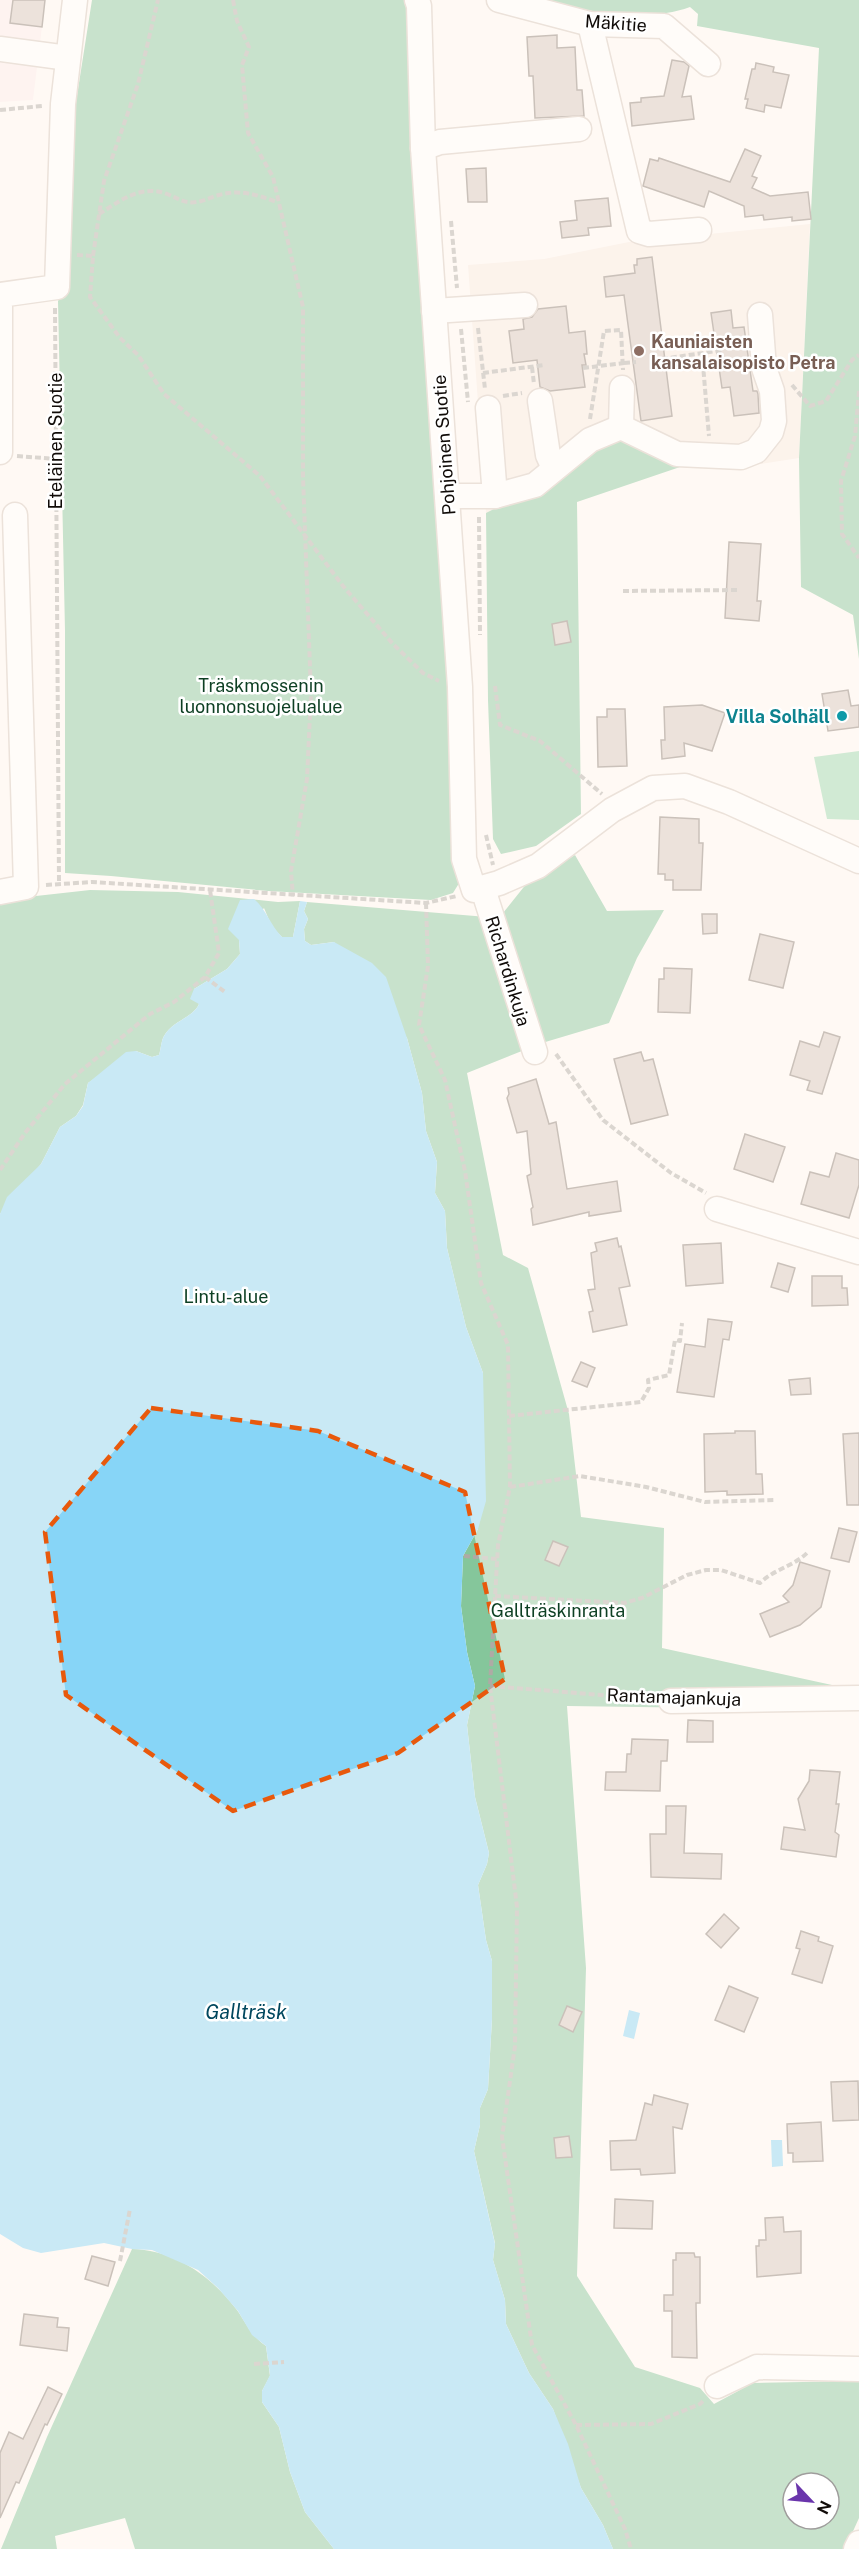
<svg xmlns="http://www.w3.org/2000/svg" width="859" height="2549" font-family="'Public Sans',sans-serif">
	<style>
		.built { fill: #f8eae1 }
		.industrial { fill: #fcecec }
		.green { fill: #9ad7ad }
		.forest { fill: #85c69b; fill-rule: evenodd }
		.water { fill: #87d5f7 }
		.building { fill: #d6c6bc; stroke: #8b7d73; stroke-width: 1.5 }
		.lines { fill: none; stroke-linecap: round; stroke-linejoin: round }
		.minor-casing { stroke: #d4c5ba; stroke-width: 27 }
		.path { stroke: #afaaa5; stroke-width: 4; stroke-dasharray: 6 3; stroke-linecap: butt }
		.minor { stroke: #fff; stroke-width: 24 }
		.path-bridge { stroke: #afaaa5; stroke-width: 4; stroke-dasharray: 6 3; stroke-linecap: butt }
		.marked { fill: none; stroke: #e8590c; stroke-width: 4.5; stroke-dasharray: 12 8; stroke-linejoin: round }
		.education-dot { fill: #8d6e63; stroke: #fff; stroke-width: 2 }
		.culture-dot { fill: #0f9aa8; stroke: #fff; stroke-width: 2 }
		.labels { text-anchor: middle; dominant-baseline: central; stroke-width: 5; stroke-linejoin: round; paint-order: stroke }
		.street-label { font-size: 18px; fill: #100b08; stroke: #fff }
		.education-label { font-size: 18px; font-weight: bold; fill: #785e54; stroke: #fff; text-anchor: start }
		.park-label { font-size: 18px; fill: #0d3f23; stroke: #fff }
		.culture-label { font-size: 18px; font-weight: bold; fill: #0d838f; stroke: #fff; text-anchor: end }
		.water-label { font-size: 20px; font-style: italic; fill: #00475e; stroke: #fff }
	</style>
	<rect width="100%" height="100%" fill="#fff9f4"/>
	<!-- built -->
	<polygon class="built" points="810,224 799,458 741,467 680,467 620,436 557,477 486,513 468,265 544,259 629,242"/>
	<!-- industrial -->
	<polygon class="industrial" points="0,0 13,0 10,23 42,27 33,100 0,102"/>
	<!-- green -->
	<polygon class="green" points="859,751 859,820 827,819 814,757"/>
	<!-- forest -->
	<g class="forest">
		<polygon points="92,0 404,0 408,11 461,880 453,893 431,900 268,891 111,876 65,873 65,631 58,301 66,286 71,134"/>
		<path d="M532,0H859V659L853,615L801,587L799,458L819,48L697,26L698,14L690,7C645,24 578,9 532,0Z"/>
		<polygon points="621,436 680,467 577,502 581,814 536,846 501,854 493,839 488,700 486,513 557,477 587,451"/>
		<path d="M575,855L607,911L664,910L637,958L609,1023L542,1043L467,1073L503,1255L528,1268L569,1414L581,1517L664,1528L662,1648L855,1690L857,1710L567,1706L586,1968L577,2276L635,2367L700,2388L714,2404L753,2383L859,2381V2518L845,2549H613L603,2525L581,2488L553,2409L529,2373L506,2324L505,2300L493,2260L495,2243L474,2151L480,2125V2108L488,2089L492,2019V1961L486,1940L478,1885L487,1864L489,1853L475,1797L467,1725L475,1686L467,1652L461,1606L463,1556L478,1529L483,1373L466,1327L447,1248L445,1211L435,1193L437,1162L426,1131L422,1093L407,1038L334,942L311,945L305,941L304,929L308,919L304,911L307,902L499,918L527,883ZM793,2483H829V2519H793Z"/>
		<path d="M90,890L178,892L278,902L300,901L293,937H282L272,927L264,908L239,940L240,954L227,969L194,989L199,1004C193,1018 172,1021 164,1036C161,1041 161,1049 159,1055L152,1057L136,1051L88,1083L83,1105L76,1116L60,1127L41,1164L0,1214V904L27,897Z"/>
		<path d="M132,2249C175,2250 211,2276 237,2310C248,2326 249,2333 266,2346L270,2376L262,2391V2402L279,2427L290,2472L305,2512L334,2549H135L125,2518L55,2536L57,2549H1L47,2437Z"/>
	</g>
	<!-- water -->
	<g class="water">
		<path d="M254,899C267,910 270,925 282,937H293L300,901L307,902L304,911L308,919L304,929L305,941L311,945L334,942L372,963L386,977L407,1038L422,1093L426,1131L437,1162L435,1193L445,1211L447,1248L466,1327L483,1373L486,1501L478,1529L463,1556L461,1606L467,1652L475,1686L467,1725L475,1797L489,1853L487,1864L478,1885L486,1940L492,1961V2019L488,2089L480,2108V2125L474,2151L495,2244L493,2260L505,2300L506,2324L529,2373L553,2409L568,2444L581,2488L603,2525L613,2549H334L305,2512L290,2472L279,2427L262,2402V2391L270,2375L266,2346L252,2335L238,2311L218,2288L198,2270L152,2250L132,2249L104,2243L41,2253L23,2248L0,2234V1214L7,1197L41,1164L60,1127L76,1116L83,1106L88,1083L126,1052L136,1051L152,1057L159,1055C161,1049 161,1041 164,1036C172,1021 193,1018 199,1004L190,999L194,989L227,969L240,954L239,940L228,929L240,900Z"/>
		<polygon points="629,2010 640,2013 634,2039 623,2036"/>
		<polygon points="771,2140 782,2140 783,2166 772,2167"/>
	</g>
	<!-- building -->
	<g class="building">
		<polygon points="13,0 45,0 42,27 10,23"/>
		<polygon points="557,35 557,48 575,47 577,90 582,90 584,116 535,118 533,76 529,76 527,37"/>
		<polygon points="672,60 684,62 689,66 682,97 691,96 694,119 632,126 630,103 641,102 641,98 664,96"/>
		<polygon points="756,63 774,67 773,72 789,75 781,108 765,105 764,112 746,108 748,99 745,99 752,69 755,69"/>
		<polygon points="745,149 761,156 752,176 757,178 752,188 770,196 808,192 811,219 792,221 792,217 764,220 763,215 745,217 744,206 709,191 704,207 643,186 650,159 658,161 659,158 730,182"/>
		<polygon points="486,168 487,202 468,202 466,169"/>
		<polygon points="608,198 611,226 588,228 589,235 562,238 560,222 577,220 575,201"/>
		<polygon points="652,257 672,416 641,421 624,295 606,297 604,277 635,273 634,265 637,265 637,259"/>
		<polygon points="566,306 569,333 585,331 587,354 584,354 586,365 582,365 585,387 550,391 540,387 537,360 513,363 509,331 524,329 523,319 532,317 538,309"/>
		<polygon points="731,310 733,328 744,327 753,391 757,391 758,394 759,413 734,416 730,387 722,388 711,313"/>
		<polygon points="729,542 761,544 757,601 761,601 759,621 725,618"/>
		<polygon points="567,621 571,642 555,645 552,624"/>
		<polygon points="848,690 851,706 859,705 859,727 828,731 822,694"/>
		<polygon points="702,705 725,713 712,751 684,743 685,756 662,759 661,740 665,740 664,707"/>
		<polygon points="607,709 625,709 627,766 598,767 597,717 607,717"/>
		<polygon points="660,817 699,819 699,843 703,843 701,890 673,890 673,880 665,880 665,874 658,874"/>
		<polygon points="702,914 717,914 717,933 703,934"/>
		<polygon points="760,934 794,942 783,988 749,980"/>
		<polygon points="664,968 692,969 690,1013 658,1012 659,979 664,979"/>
		<polygon points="824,1032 840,1037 822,1094 807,1090 810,1081 790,1075 800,1041 819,1047"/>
		<polygon points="641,1052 644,1061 653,1059 668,1115 631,1124 614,1059"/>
		<polygon points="536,1079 549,1124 556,1122 567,1189 617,1181 621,1211 589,1216 589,1212 533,1225 531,1209 533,1207 527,1176 531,1174 527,1131 517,1133 507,1098 509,1094 508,1088"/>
		<polygon points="745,1134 785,1147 773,1182 734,1169"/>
		<polygon points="836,1153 859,1160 859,1185 849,1218 801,1204 810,1172 829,1177"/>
		<polygon points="617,1238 619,1247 621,1246 630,1286 619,1288 627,1325 593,1332 589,1312 593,1311 588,1290 595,1289 591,1253 597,1251 595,1243"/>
		<polygon points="721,1243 723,1283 686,1286 683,1245"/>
		<polygon points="778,1263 795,1268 788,1292 771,1287"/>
		<polygon points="812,1276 842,1276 842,1288 847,1288 848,1305 812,1306"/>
		<polygon points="708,1319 732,1322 729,1340 723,1339 714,1397 677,1392 685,1344 705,1347"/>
		<polygon points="581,1362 595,1368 587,1387 572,1381"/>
		<polygon points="810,1378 811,1394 791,1395 789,1380"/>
		<polygon points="735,1431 755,1431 756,1474 762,1474 763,1494 727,1495 727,1491 705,1492 704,1434 735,1433"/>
		<polygon points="859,1433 859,1505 847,1505 843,1434"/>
		<polygon points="839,1528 857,1532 849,1562 831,1558"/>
		<polygon points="553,1541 568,1547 559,1566 545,1560"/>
		<polygon points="800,1562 830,1571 821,1607 800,1625 770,1637 760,1614 789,1602 783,1596 793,1585"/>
		<polygon points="688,1720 713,1721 713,1742 687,1742"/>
		<polygon points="632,1739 668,1740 667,1761 661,1761 660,1791 605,1790 606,1772 626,1772 627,1754 631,1754"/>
		<polygon points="810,1770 840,1772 836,1804 839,1804 835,1832 839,1835 836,1857 781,1849 784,1827 805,1830 798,1799 809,1781"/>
		<polygon points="666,1806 686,1806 684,1853 722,1854 721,1879 651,1877 650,1834 666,1834"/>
		<polygon points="724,1914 739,1928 721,1948 706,1934"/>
		<polygon points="801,1931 819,1937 818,1941 833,1946 822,1983 792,1974 800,1949 796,1948"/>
		<polygon points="729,1986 758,1998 744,2032 715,2020"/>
		<polygon points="567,2006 582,2012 573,2032 559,2025"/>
		<polygon points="858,2081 859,2120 833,2121 831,2082"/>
		<polygon points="654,2095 688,2104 682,2129 673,2127 675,2173 641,2175 640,2169 611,2170 610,2141 636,2140 645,2103 652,2105"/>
		<polygon points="821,2122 823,2161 793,2162 793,2153 788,2153 787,2124"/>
		<polygon points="569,2136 572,2157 556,2158 554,2138"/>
		<polygon points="615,2199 653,2201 652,2229 614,2228"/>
		<polygon points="783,2217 784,2232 801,2231 801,2273 757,2277 756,2246 759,2246 759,2240 766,2240 765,2218"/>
		<polygon points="676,2253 694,2253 695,2257 700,2257 700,2303 696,2303 697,2358 672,2357 672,2311 664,2311 664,2295 673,2295 673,2260 676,2260"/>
		<polygon points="92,2256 115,2262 108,2286 85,2279"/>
		<polygon points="24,2314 58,2318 57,2327 69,2328 67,2351 20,2345"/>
		<polygon points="48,2387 62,2394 47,2425 45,2424 19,2483 16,2482 0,2518 0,2453 9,2432 23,2439"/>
	</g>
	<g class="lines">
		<!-- minor casing -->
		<g class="minor-casing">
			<g id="minor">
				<polyline points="417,0 419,6 423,148 460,687 464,859 474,890 499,883 538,866 612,810 653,788 685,786 729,802 859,861"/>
				<polyline points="499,0 590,24 664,26 708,64"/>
				<polyline points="590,24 639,231 649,234 699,230"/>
				<polyline points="0,49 68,58"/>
				<polyline points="423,148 440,142 579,129"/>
				<polyline points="434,311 525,305"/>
				<polyline points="540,401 548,455 554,468"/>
				<polyline points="488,408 495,496"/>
				<polyline points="621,427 622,388"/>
				<polyline points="0,452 0,295 57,287 63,104 75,0"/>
				<polyline points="448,496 495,496 535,485 590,440 621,427 677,454 741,457 756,451 771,432 774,421 772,391 764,368 760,315"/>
				<polyline points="483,889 535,1052"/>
				<polyline points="0,892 26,887 15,515"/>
				<polyline points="717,1209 859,1252"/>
				<polyline points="671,1701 859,1698"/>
				<polyline points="717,2386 757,2367 859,2369"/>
				<polyline points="856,2549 859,2543"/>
			</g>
		</g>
		<!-- path -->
		<g class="path">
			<polyline points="233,0 237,21 249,47 242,65 248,133 273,177 303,307 303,477 311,694 307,779 291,871 293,896"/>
			<polyline points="0,110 42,106"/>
			<path d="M99,214C120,201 141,184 167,194C178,198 184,204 197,202C204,201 212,197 219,195C241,189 257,195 277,202"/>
			<polyline points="451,221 457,288"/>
			<polyline points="77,255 93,256 90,297 120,338 138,355 164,394 260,476 343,586 393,644 423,673 439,681"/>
			<polyline points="93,256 104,181 138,84 158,0"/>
			<polyline points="55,308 59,883"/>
			<polyline points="478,328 485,389"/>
			<polyline points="461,329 468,402"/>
			<polyline points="702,353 709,436"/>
			<polyline points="662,359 723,350"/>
			<polyline points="624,363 636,362"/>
			<polyline points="532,367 534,384"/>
			<polyline points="483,373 544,365"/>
			<polyline points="792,385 810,406 826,401 852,360 859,355"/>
			<polyline points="859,391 855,436 841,481 842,534 859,558"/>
			<polyline points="503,396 522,393"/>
			<polyline points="590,419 604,331 621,330 623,370"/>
			<polyline points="17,456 56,459"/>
			<polyline points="479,517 480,635"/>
			<polyline points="623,591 737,590"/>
			<polyline points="495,686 500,725 540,741 602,794"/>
			<polyline points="486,835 493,865"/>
			<polyline points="46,885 92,882 426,903 457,896"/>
			<polyline points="426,903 428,966 419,1025 445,1080 465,1171 481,1283 508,1345 510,1487 498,1545 490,1686 517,1907 515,2046 502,2137 532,2345 576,2425 625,2529 631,2549"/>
			<polyline points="205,977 225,992"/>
			<polyline points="556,1054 603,1120 671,1173 706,1193"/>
			<polyline points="0,1170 25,1133 65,1084 150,1014 174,1002 205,977 219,953 210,890"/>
			<polyline points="509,1416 641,1402 649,1388 648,1380 669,1375 675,1340 680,1341 682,1323"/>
			<polyline points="510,1487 580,1476 646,1487 705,1502 776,1500"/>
			<polyline points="464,1556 497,1559"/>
			<path d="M495,1596L624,1603L642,1598L687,1575L706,1570H721L760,1583C774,1569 795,1566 809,1551"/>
			<polyline points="490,1686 651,1699"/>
			<polyline points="120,2261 130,2209"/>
			<polyline points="254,2364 284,2362"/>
			<polyline points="576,2425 651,2424 700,2404 704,2400"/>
		</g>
		<!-- minor -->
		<use href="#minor" class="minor"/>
		<!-- path-bridge -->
		<polyline class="path-bridge" points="583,368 624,363"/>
	</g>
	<!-- marked area -->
	<path d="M0 0H859V2549H0ZM151,1408L318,1431L465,1492L505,1679L398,1753L233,1811L66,1695L45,1532Z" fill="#fff9f4" fill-opacity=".55" fill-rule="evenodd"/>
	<path class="marked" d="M151,1408L318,1431L465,1492L505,1679L398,1753L233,1811L66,1695L45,1532Z"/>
	<!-- markers -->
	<circle class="education-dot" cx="639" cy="351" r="6"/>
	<circle class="culture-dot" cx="842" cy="716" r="6"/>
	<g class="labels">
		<!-- street labels -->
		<g class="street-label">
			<text transform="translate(616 23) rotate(4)">Mäkitie</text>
			<text transform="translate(55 441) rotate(-90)">Eteläinen Suotie</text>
			<text transform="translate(444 445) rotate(-94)">Pohjoinen Suotie</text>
			<text transform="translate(508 971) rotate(73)">Richardinkuja</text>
			<text transform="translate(674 1697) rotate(2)">Rantamajankuja</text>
		</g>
		<!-- education labels -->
		<g class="education-label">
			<text x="651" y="341">Kauniaisten<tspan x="651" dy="21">kansalaisopisto Petra</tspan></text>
		</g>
		<!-- park labels -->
		<g class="park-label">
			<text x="261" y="685">Träskmossenin<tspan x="261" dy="21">luonnonsuojelualue</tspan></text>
			<text x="226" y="1296">Lintu-alue</text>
			<text x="558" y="1610">Gallträskinranta</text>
		</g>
		<!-- culture labels -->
		<g class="culture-label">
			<text x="830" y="716">Villa Solhäll</text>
		</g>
		<!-- water labels -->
		<g class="water-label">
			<text x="246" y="2012">Gallträsk</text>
		</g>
	</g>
	<!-- north arrow -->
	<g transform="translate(811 2501) rotate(116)"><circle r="28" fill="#ffffff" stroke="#9f9d9c" stroke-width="1.5"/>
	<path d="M0-4.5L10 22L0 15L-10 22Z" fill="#6a35ac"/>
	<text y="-9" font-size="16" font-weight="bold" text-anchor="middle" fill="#100b08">N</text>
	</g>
</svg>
